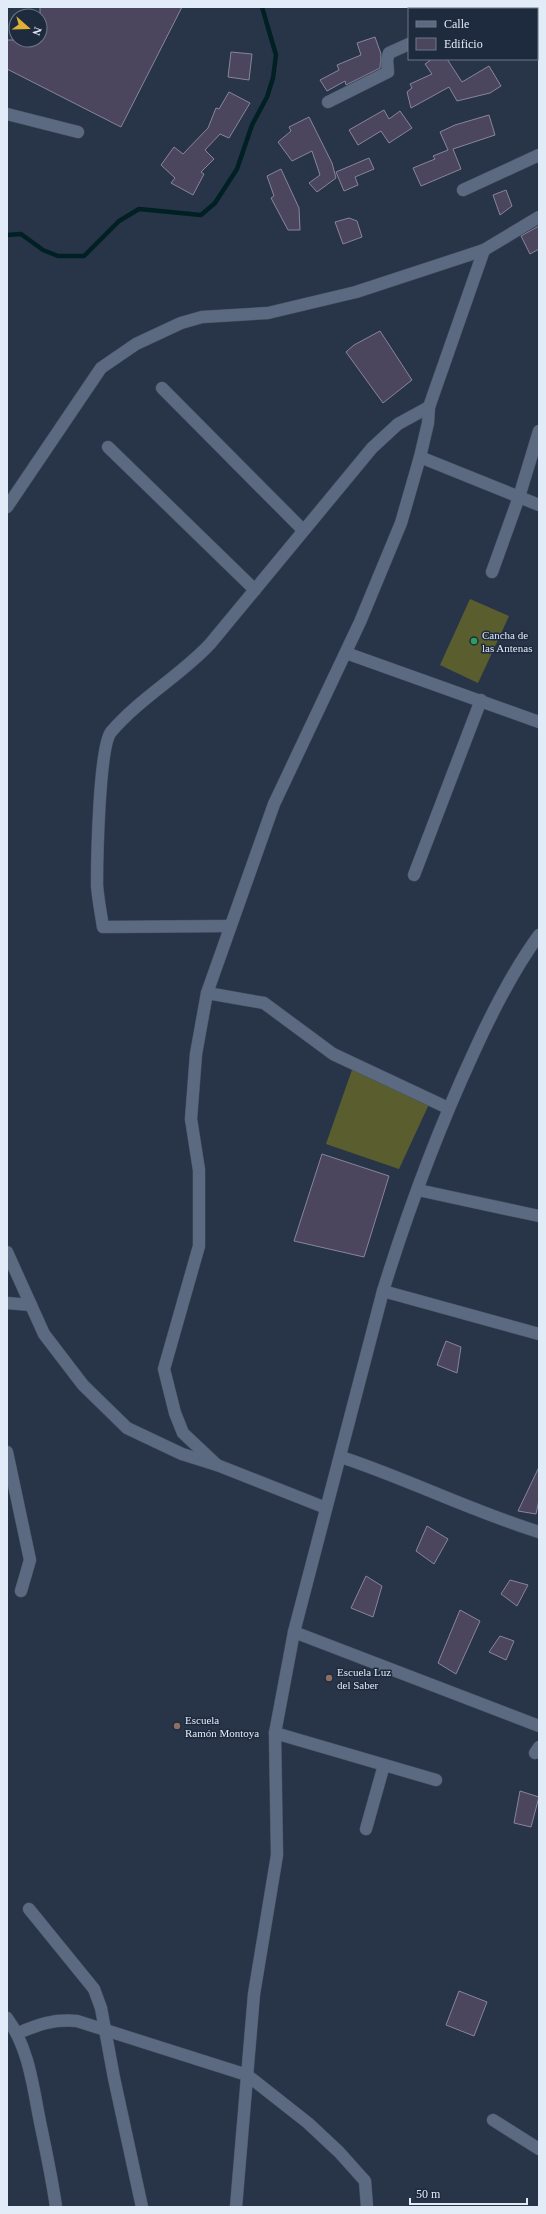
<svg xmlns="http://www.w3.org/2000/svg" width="546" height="2214" font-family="Georgia,serif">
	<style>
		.grass { fill: #5a5e2f }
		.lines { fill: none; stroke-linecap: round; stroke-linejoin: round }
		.stream { stroke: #002024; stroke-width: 4.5 }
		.building { fill: #4b465e; stroke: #88849f }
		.minor-casing { stroke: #475263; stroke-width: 13 }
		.minor { stroke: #5b6a81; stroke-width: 12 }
		.leisure-dot { fill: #2e9e5b; stroke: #1e2b3e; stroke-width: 1.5 }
		.education-dot { fill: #8d6e63; stroke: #1e2b3e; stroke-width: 1.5 }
		.labels { text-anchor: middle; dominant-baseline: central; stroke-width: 3; stroke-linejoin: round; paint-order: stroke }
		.poi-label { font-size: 11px; fill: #e2ebf8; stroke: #1e2b3e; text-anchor: start }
	</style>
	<rect width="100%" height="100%" fill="#283549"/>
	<!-- grass -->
	<g class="grass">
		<polygon points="470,599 509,616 478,683 440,665"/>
		<polygon points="353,1067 430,1102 399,1169 326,1144"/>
	</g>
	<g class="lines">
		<!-- stream -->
		<polyline class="stream" points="7,235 21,234 43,250 58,256 84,256 119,221 139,209 201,215 215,203 237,169 252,125 267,97 273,78 276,55 262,7"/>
	</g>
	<!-- building -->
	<g class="building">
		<polygon points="40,7 182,7 121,127 7,69 7,40 40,40"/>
		<polygon points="375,37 381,54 380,68 346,85 345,81 327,91 320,80 339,70 337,65 361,55 357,43"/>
		<polygon points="231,52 252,54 249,80 228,77"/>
		<polygon points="432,59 447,59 462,82 489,66 501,86 490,93 457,101 449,87 411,108 407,92 412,88 410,84 432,74 425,64"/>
		<polygon points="229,92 250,103 229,138 220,134 205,150 214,159 201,172 204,174 193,195 171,183 175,178 161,165 174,147 183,154 208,128 216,108 219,109"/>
		<polygon points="384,110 389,119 400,111 412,128 389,143 381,131 358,145 349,130"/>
		<polygon points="489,115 495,135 453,149 461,169 421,186 413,168 435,159 433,156 448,150 440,132 455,125"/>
		<polygon points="309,117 332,163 336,178 317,192 309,183 320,175 312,151 292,161 278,142 291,131 289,127"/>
		<polygon points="369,158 374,169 355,177 358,185 344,191 336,172"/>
		<polygon points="281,169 299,208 300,230 288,230 271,198 274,196 267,176"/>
		<polygon points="506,190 512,206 500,215 493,195"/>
		<polygon points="349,218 357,221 362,237 343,244 335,222"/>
		<polygon points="539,226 539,249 530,254 521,236"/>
		<polygon points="380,331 412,380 383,403 346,352 354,345"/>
		<polygon points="322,1154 389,1176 364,1257 294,1241"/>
		<polygon points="446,1341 461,1347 457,1373 437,1365"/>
		<polygon points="539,1467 539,1500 536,1514 518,1511"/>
		<polygon points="427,1526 448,1539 434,1564 416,1551"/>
		<polygon points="366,1576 382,1586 373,1617 351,1608"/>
		<polygon points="510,1580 528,1585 517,1606 501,1594"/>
		<polygon points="460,1610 480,1621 456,1674 438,1663"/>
		<polygon points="500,1636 514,1641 506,1660 489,1652"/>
		<polygon points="520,1791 539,1797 531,1827 514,1823"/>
		<polygon points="459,1991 487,2002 474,2036 446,2025"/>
	</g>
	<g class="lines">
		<!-- minor casing -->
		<g class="minor-casing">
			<g id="minor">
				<polyline points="427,7 428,9"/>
				<polyline points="536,9 536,7"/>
				<polyline points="537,40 539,39"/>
				<polyline points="328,102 388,72 387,60 389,53 409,44"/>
				<polyline points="7,114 78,132"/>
				<polyline points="463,190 539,155"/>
				<polyline points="162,388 303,530"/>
				<polyline points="108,447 255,590"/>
				<polyline points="420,457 539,505"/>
				<polyline points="7,507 101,368 136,344 181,323 202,317 268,313 356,292 484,250 539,217"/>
				<polyline points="492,572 519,497 539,431"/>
				<polyline points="346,653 539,722"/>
				<polyline points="414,875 481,700"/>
				<path d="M229,926L103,927C101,914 98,899 97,885C97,861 99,747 111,732C140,698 180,676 210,644L372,448L398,424L429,407"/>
				<polyline points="207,993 264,1003 333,1054 448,1108"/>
				<polyline points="418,1190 539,1216"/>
				<polyline points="7,1252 44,1334 83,1385 127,1428 182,1454 217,1465 326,1508"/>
				<polyline points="383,1291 539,1334"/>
				<polyline points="7,1303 31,1305"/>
				<polyline points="7,1452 30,1560 21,1591"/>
				<path d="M341,1457C408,1479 471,1511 539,1532"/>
				<polyline points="217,1465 183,1433 175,1413 164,1369 199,1246 199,1170 191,1119 196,1054 207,993 274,804 360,622 401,523 420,457 428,423 429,407 484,250"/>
				<polyline points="294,1632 539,1726"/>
				<polyline points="275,1733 436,1780"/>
				<polyline points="535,1753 539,1747"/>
				<polyline points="366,1829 384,1765"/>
				<polyline points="29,1909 94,1989 101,2008 114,2078 142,2207"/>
				<path d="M7,2018C29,2048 33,2087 40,2122C46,2151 52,2178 56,2207"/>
				<path d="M18,2033C40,2024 53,2019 77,2021L247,2075L308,2123L339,2152L365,2181L367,2207"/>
				<polyline points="493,2120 539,2149"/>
				<path d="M236,2207L254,1994L277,1855L275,1733L294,1632L383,1291C408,1210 438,1130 473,1054C492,1012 512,972 539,935"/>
			</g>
		</g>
		<!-- minor -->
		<use href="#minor" class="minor"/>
	</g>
	<!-- markers -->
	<circle class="leisure-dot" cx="474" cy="641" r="4"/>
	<g class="education-dot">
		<circle cx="329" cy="1678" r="4"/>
		<circle cx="177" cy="1726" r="4"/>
	</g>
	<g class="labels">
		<!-- poi labels -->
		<g class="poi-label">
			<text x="482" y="635">Cancha de<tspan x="482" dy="13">las Antenas</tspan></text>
			<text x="337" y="1672">Escuela Luz<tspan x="337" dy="13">del Saber</tspan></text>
			<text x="185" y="1720">Escuela<tspan x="185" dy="13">Ramón Montoya</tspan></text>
		</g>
	</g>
	<!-- border -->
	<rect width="546" height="2214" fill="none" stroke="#e2ebf8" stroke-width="16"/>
	<!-- legend -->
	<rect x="408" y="8" width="130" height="52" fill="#1e2b3e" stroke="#6c7888"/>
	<rect x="416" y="21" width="20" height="6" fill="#5b6a81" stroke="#6c7888"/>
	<text x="444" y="28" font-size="12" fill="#e2ebf8">Calle</text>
	<rect x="416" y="38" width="20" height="12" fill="#4b465e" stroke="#6c7888"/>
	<text x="444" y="48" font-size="12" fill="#e2ebf8">Edificio</text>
	<!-- north arrow -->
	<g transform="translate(28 28) rotate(110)"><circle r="19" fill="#1e2b3e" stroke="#6c7888"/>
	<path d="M0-3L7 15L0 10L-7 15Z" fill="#ddb133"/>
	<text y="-6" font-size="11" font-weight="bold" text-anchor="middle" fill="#e2ebf8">N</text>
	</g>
	<!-- scale -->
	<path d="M410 2198v6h117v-6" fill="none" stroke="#e2ebf8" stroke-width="2"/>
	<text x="416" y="2198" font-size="12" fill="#e2ebf8" stroke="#1e2b3e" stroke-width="3" paint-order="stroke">50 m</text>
</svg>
